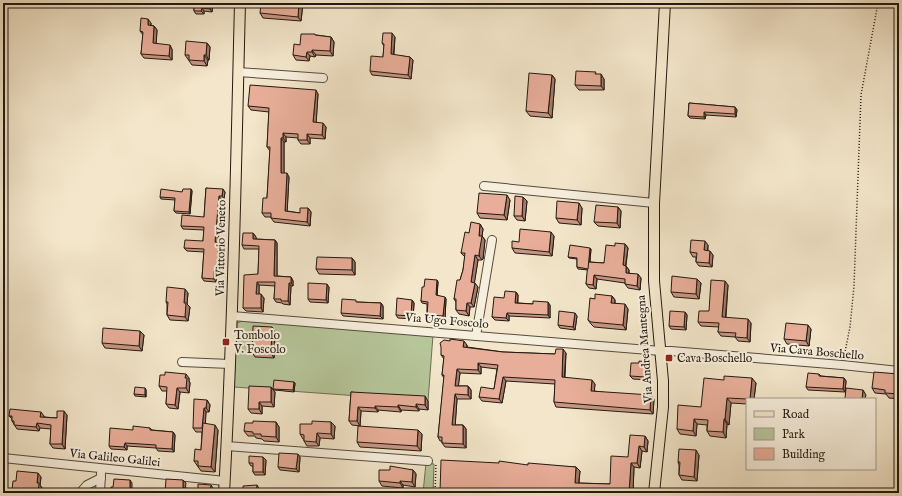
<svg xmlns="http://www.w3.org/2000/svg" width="902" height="496" font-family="'IM FELL English',serif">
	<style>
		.green { fill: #b6c69a; stroke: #6c7055 }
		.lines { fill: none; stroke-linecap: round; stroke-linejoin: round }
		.minor-casing { stroke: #564c3e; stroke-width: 10 }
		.major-casing { stroke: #221910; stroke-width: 12 }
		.path { stroke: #221910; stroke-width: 1.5; stroke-dasharray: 1 2; stroke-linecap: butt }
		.minor { stroke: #f7efdd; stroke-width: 8 }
		.major { stroke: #f3e6ca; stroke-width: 10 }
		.wall { fill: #c89684; stroke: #221910 }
		.shaded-wall { fill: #a27a6b; stroke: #221910 }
		.building { fill: #e8ae99; stroke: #221910 }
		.poi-dot { fill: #8f2418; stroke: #f7efdd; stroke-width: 1.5 }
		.labels { text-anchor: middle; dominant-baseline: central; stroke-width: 4; stroke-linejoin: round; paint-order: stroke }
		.street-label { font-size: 12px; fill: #221910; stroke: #f7efdd }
		.poi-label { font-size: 12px; fill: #221910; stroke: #f7efdd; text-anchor: start }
	</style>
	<rect width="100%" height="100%" fill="#f3e6ca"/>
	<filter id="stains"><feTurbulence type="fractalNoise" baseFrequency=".005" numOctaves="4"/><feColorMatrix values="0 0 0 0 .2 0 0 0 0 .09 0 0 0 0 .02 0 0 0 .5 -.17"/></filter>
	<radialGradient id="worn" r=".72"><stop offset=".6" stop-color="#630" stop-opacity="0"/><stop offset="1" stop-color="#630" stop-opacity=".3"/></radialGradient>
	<!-- green -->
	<g class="green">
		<polygon points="242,321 433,335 428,401 234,387 237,323"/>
		<polygon points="426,463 434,464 433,493 423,493"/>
	</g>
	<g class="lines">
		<!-- minor casing -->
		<g class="minor-casing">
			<g id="minor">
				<polyline points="238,72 323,78"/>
				<polyline points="484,186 654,203"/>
				<polyline points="232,316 661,351 671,351 842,365 899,371"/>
				<polyline points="476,336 492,240"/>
				<polyline points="182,362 230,364"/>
				<polyline points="227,446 428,461"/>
				<polyline points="3,458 225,481"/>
				<polyline points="80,493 87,485 101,478"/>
				<polyline points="100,493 101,473"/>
			</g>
		</g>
		<!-- major casing -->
		<g class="major-casing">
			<g id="major">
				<path d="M224,493C233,330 236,166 240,3"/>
				<polyline points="654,493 663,407 663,381 654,281 654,203 665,3"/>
			</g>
		</g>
		<!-- path -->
		<g class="path">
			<polyline points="844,357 850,327 854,286 861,95 878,3"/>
			<polyline points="435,493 436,463"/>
		</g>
		<!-- minor -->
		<use href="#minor" class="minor"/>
		<!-- major -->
		<use href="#major" class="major"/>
	</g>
	<!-- wall -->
	<g class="wall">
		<polygon points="175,3 174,7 167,6 166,4"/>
		<polygon points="194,3 216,3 216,6 213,5 212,12 204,11 204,14 196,14 194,11"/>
		<polygon points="303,3 301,21 263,18 260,13"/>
		<polygon points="151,23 151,25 154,26 157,30 156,44 172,49 172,60 144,58 141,54 143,35 140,31"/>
		<polygon points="316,35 331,37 334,42 333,56 316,55 315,57 310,56 309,61 296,60 293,55 300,45"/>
		<polygon points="395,37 394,55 410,57 413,60 411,79 372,75 370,71 383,57 384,46 382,43"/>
		<polygon points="207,43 210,47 209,60 208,60 207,66 192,65 185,55"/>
		<polygon points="597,74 604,79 604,90 579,90 575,85"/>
		<polygon points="552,75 555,79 552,118 530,116 526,111"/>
		<polygon points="318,94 316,122 326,127 325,139 310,138 310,144 301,144 298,140 298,138 286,137 286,142 284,142 284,173 289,177 287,211 300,213 308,208 311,212 310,226 274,222 271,218 271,217 265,217 262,213 267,198 270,151 267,147 269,112 251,110 248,106"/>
		<polygon points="689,103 735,107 737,110 736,117 706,115 705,119 690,118 688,116"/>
		<polygon points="206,188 225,192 224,199 221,199 218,242 219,243 221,246 220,264 221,266 220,274 217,274 216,282 204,281 202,278 204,252 187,251 184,248 203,241 204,230 183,229 181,226 204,217"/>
		<polygon points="191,189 192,191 190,214 176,213 174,211 175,200 161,199 160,197 182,192"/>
		<polygon points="523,197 527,201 525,221 517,220 514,216"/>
		<polygon points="510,200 507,220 480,218 477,213"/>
		<polygon points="618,207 621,211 620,228 598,226 594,222"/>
		<polygon points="582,208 581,225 559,223 556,218"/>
		<polygon points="480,224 483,229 482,236 485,240 483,259 482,260 478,260 474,283 478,287 474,307 470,307 469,316 459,314 456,310 456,302 454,299 460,280 463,270 465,257 461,253 469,233"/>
		<polygon points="253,233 256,237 256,239 275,240 277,243 277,276 291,277 293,281 293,286 291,286 290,305 283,304 282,303 276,302 274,299 275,286 259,285 259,294 264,298 263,312 246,311 243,308 258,274 259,249 244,249 242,245"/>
		<polygon points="554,236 552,256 515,253 512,248 519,242"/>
		<polygon points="625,244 628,248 626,266 629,270 629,273 641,278 640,290 628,288 625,284 625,283 597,279 596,289 589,288 586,284 588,270 578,269 577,267 577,259 569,258 568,257 591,249 590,262 604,263 615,246"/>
		<polygon points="708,245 708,250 713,255 712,267 699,266 696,262 696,257 693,257 690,252"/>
		<polygon points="352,258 355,262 355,275 319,274 316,269"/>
		<polygon points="437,280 438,282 437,295 446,299 445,318 428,317 427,315 427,304 422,303 421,301 424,287"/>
		<polygon points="701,283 699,299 674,297 671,292"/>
		<polygon points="728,285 726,318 751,323 750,342 738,341 735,337 721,336 718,332 719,327 701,326 698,322 709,311"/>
		<polygon points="329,287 328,303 310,302 308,299"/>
		<polygon points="516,292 518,295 518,303 550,305 550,318 509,316 509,321 495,320 492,317 504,298"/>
		<polygon points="188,293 187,304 190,307 188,321 170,320 167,315 167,304 166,302"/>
		<polygon points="612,296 615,300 615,303 628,309 626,330 594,327 591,324 588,320 595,299"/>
		<polygon points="412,300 414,303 413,319 398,318 396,315"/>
		<polygon points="357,302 381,303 383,306 383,319 343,316 341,313"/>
		<polygon points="685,312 687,315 686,330 671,329 669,326"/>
		<polygon points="577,316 575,330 560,328 558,325"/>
		<polygon points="272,327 275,332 274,358 255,357 252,352"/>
		<polygon points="811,329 809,346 787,344 784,339"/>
		<polygon points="144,335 142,351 105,348 102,343"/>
		<polygon points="450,341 467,345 467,347 503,352 555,354 566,353 565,378 595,384 594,391 654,399 653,414 556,407 554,402 555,384 506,381 502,403 482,401 479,397 494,389 497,369 481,367 481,374 460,373 458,386 468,386 471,390 471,399 457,399 455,425 463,425 466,429 466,448 445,447 442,443 442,441 440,441 438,437 444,378 442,375 444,359 441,355"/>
		<polygon points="647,362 649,365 648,380 633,379 630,376 639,363"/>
		<polygon points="819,374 821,376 844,378 846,381 845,392 808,390 806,387"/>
		<polygon points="899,374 899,399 889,398 886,394 875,393 872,388"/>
		<polygon points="189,378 189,381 190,383 189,393 180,392 178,409 169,408 166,404 167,391 162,391 159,386"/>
		<polygon points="294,382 295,383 294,392 275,390 273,389"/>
		<polygon points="756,383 754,399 747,399 747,404 731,403 729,425 727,424 726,438 710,436 707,431 707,425 697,424 696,436 680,434 677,429 701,407"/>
		<polygon points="271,387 275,392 274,407 262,406 262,414 251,413 248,409"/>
		<polygon points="145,388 146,390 146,397 135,396 134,394"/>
		<polygon points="351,392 428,401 428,410 419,409 419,411 401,410 401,412 378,410 378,412 361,411 360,426 352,425 349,421"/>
		<polygon points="207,400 210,405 209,412 206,412 205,423 218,430 215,472 201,471 194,461 201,450 202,432 196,432 193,428"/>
		<polygon points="67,415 65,449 53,448 50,444 51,429 40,428 39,431 17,429 12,421 12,419 9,416 44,416 44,417 57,418"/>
		<polygon points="276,422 279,427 279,442 264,441 262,439 256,438 255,436 248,436 244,431 253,423"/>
		<polygon points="331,422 335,426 334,439 320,438 319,446 307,446 304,441 304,439 303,439 300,434 312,424"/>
		<polygon points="150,428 152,430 173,432 175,435 174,452 158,451 156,448 127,446 127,450 111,449 109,446 133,430"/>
		<polygon points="422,434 421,451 360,447 357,442"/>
		<polygon points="645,436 648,441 647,452 642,451 640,468 634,467 633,493 440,493 528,465 576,467 580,471 579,483 610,484 628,457"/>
		<polygon points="699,455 697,481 682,480 679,475 679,465 678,462"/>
		<polygon points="263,457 266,460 265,475 255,475 253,472 253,466 251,466 249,463"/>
		<polygon points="300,457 299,472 280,470 278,467"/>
		<polygon points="390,470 413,470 416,474 415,487 403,485 403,488 382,486 379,481"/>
		<polygon points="41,477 40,485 42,488 41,493 14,493 12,490"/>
	</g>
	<!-- shaded-wall -->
	<g class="shaded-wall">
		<polygon points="211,3 213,5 212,12 210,9"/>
		<polygon points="299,3 303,3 301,21 298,17"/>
		<polygon points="202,8 204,11 204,14 201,11"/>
		<polygon points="148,19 151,23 150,29 148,25"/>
		<polygon points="154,26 157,30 156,47 153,43"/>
		<polygon points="392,33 395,37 393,58 391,54"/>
		<polygon points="331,37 334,42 333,56 330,51"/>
		<polygon points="207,43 210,47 209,60 206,55"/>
		<polygon points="170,45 172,49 172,60 169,56"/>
		<polygon points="312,50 316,55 315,57 312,52"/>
		<polygon points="307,52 310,56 309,61 306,57"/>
		<polygon points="204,55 208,60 207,66 204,61"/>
		<polygon points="410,57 413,60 411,79 408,75"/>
		<polygon points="601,74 604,79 604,90 601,86"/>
		<polygon points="552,75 555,79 552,118 548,113"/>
		<polygon points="316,90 318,94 316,126 313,122"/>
		<polygon points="735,107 737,110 736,117 735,114"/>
		<polygon points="704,112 706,115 705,119 704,117"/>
		<polygon points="323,123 326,127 325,139 322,135"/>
		<polygon points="283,133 286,137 286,142 283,138"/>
		<polygon points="307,134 310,138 310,144 307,140"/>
		<polygon points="281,138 284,142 284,177 281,173"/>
		<polygon points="287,173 289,177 287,215 285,211"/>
		<polygon points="191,189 192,191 190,214 189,212"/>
		<polygon points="223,189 225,192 224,199 222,196"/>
		<polygon points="507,195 510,200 507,220 504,215"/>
		<polygon points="219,196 221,199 218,246 215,242"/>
		<polygon points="523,197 527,201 525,221 522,216"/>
		<polygon points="579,203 582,208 581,225 577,220"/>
		<polygon points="618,207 621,211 620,228 617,223"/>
		<polygon points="308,208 311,212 310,226 307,222"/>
		<polygon points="480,224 483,229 482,236 485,240 483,259 482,260 479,256 479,236"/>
		<polygon points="551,232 554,236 552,256 549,252"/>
		<polygon points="253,233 256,237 256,242 253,239"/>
		<polygon points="275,240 277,243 277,279 274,276"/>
		<polygon points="705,241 708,245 707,255 704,250"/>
		<polygon points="219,243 221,246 220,264 221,266 220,274 218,271 217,262"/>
		<polygon points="625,244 628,248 625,269 623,265"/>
		<polygon points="590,248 591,249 589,270 588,269"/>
		<polygon points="710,251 713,255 712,267 709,263"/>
		<polygon points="475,255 478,260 474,286 471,282"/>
		<polygon points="352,258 355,262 355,275 352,270"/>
		<polygon points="626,266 629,270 628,276 626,273"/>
		<polygon points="214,271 217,274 216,282 214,279"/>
		<polygon points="638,274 641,278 640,290 637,286"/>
		<polygon points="594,275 597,279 596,289 593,285"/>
		<polygon points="291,277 293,281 293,286 291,283"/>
		<polygon points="697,279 701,283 699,299 696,294"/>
		<polygon points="437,280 438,282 437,297 436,295"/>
		<polygon points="725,281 728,285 725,322 722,317"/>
		<polygon points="257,282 259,285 259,298 256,294"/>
		<polygon points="289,283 291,286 290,305 288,301"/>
		<polygon points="475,283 478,287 474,307 471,303"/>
		<polygon points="327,284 329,287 328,303 326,300"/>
		<polygon points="185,289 188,293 187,304 190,307 188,321 185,317 184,303"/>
		<polygon points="516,292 518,295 517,306 515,303"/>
		<polygon points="261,294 264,298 263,312 261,308"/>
		<polygon points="612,296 615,300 614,308 611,303"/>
		<polygon points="445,297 446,299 445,318 443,316"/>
		<polygon points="412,300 414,303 413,319 411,316"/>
		<polygon points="548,302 550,305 550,318 548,315"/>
		<polygon points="381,303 383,306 383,319 380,316"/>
		<polygon points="467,303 470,307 469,316 466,311"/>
		<polygon points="625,304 628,309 626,330 623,325"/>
		<polygon points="685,312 687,315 686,330 684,327"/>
		<polygon points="507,313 509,316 509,321 506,318"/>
		<polygon points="575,313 577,316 575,330 573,327"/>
		<polygon points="748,319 751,323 750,342 747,338"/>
		<polygon points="808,325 811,329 809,346 806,341"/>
		<polygon points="272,327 275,332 274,358 271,353"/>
		<polygon points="140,331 144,335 142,351 139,346"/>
		<polygon points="464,341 467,345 466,351 463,347"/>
		<polygon points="563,349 566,353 564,381 562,377"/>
		<polygon points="647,362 649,365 648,380 646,377"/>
		<polygon points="478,363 481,367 481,374 478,370"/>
		<polygon points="457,369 460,373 458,390 455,386"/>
		<polygon points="186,374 189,378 189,381 190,383 189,393 186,388 185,378"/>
		<polygon points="503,377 506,381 502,403 499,399"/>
		<polygon points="752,378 756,383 754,399 750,399"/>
		<polygon points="844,378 846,381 845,392 843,389"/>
		<polygon points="592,380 595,384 594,395 591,391"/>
		<polygon points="294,382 295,383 294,392 293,390"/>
		<polygon points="468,386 471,390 471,399 468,395"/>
		<polygon points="271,387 275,392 274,407 271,402"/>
		<polygon points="145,388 146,390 146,397 145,395"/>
		<polygon points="177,388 180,392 178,409 175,405"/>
		<polygon points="863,390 866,395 865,399 862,399"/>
		<polygon points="455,394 457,399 455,429 452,425"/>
		<polygon points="651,395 654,399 653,414 650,410"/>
		<polygon points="425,396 428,401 428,410 425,405"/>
		<polygon points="727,398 731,403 729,425 725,419"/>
		<polygon points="207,400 210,405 209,412 206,408"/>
		<polygon points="259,402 262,406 262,414 259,409"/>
		<polygon points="416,404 419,409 419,411 416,407"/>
		<polygon points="398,405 401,410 401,412 398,407"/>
		<polygon points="375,406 378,410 378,412 375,408"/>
		<polygon points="358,407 361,411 360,426 357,421"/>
		<polygon points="204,408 206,412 205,432 202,428"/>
		<polygon points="64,411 67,415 65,449 62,444"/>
		<polygon points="41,412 44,416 43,421 40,417"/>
		<polygon points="694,419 697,424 696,436 693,431"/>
		<polygon points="724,419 727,424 726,438 723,432"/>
		<polygon points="276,422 279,427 279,442 276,437"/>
		<polygon points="331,422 335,426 334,439 331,434"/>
		<polygon points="37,423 40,428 39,431 36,427"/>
		<polygon points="215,425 218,430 215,472 211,467"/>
		<polygon points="463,425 466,429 466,448 463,444"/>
		<polygon points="418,430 422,434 421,451 417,446"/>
		<polygon points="173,432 175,435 174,452 172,449"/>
		<polygon points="317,433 320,438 319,446 316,442"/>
		<polygon points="645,436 648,441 647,452 644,447"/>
		<polygon points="125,443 127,446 127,450 124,447"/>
		<polygon points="639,446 642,451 640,468 637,463"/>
		<polygon points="696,450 699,455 697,481 694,477"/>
		<polygon points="298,454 300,457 299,472 296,469"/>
		<polygon points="263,457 266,460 265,475 263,472"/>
		<polygon points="631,463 634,467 633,493 629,493"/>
		<polygon points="576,467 580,471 578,488 575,483"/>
		<polygon points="413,470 416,474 415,487 412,482"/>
		<polygon points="38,473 41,477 40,485 42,488 41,493 38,493 37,483"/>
		<polygon points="130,480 132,483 132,493 130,493"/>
		<polygon points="183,480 186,483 185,491 183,488"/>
		<polygon points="400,481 403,485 403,488 400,483"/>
		<polygon points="211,485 213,488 213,493 210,493"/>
		<polygon points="257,485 260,490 260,493 256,492"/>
	</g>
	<!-- building -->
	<g class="building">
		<polygon points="166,3 174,3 173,5 166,4"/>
		<polygon points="194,3 211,3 210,9 202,8 201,11 194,11"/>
		<polygon points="261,3 299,3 298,17 260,13"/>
		<polygon points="141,18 148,19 148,25 154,26 153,43 170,45 169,56 141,54 143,32 140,31"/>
		<polygon points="383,33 392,33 391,54 410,57 408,75 370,71 371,56 383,57 384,44 382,43"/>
		<polygon points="301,34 315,34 315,35 331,37 330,51 312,50 312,52 307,52 306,57 293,55 294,44 300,45"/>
		<polygon points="186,41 207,43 206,55 204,55 204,61 189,60 189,55 185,55"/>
		<polygon points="576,71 596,72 595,74 601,74 601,86 575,85"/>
		<polygon points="529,73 552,75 548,113 526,111"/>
		<polygon points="250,85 316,90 313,122 323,123 322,135 307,134 307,140 298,140 298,134 283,133 283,138 281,138 281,173 287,173 285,211 300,213 300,208 308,208 307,222 271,218 271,213 262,213 263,198 267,198 270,147 267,147 269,108 248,106"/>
		<polygon points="689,103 735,107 735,114 704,112 704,117 688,116"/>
		<polygon points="206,188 223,189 222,196 219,196 215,242 219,243 217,262 219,262 218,271 214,271 214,279 202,278 204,249 184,248 185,240 203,241 204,227 181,226 182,215 204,217"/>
		<polygon points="161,189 182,192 183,189 191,189 189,212 174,211 175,198 160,197"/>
		<polygon points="479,193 507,195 504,215 477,213"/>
		<polygon points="515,196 523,197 522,216 514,216"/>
		<polygon points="557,201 579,203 577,220 556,218"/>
		<polygon points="596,205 618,207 617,223 594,222"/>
		<polygon points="471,222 480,224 479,236 482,236 479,254 479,256 475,255 471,282 475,283 471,303 467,303 466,311 456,310 456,299 454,299 457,280 460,280 463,270 465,253 461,253 465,232 469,233"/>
		<polygon points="520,229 551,232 549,252 512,248 512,241 519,242"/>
		<polygon points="243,233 253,233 253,239 275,240 274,276 291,277 291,283 289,283 288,301 281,301 281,299 274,299 275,282 257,282 256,294 261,294 261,308 243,308 244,275 258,274 259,246 242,245"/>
		<polygon points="691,240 705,241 704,250 710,251 709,263 696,262 697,253 690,252"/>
		<polygon points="615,243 625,244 623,265 626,266 626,273 638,274 637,286 625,284 625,279 594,275 593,285 586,284 588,262 604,263 606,245 615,246"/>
		<polygon points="570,245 590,248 588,269 577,267 577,258 568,257"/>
		<polygon points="317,257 352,258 352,270 316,269"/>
		<polygon points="672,276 697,279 696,294 671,292"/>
		<polygon points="425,279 437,280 436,295 445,297 443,316 427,315 428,302 421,301 422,287 424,287"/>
		<polygon points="711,280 725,281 722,317 748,319 747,338 735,337 736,333 718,332 719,323 698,322 699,311 709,311"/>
		<polygon points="308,283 327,284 326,300 308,299"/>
		<polygon points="167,287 185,289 184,303 186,303 185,317 167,315 168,302 166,302"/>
		<polygon points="505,291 516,292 515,303 533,304 533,301 548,302 548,315 507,313 506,318 492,317 494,297 504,298"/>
		<polygon points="595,294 612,296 611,303 625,304 623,325 591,322 588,320 590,298 595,299"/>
		<polygon points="397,298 412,300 411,316 396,315"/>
		<polygon points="342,299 356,300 356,302 381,303 380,316 341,313"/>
		<polygon points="559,311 575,313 573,327 558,325"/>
		<polygon points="670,311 685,312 684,327 669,326"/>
		<polygon points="786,323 808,325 806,341 784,339"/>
		<polygon points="253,326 272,327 271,353 252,352"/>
		<polygon points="103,328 140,331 139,346 102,343"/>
		<polygon points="450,339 464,341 463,347 503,352 555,354 556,349 563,349 562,377 592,380 591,391 651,395 650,410 554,402 555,380 503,377 499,399 479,397 481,387 494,389 498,365 478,363 478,370 457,369 455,386 468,386 468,395 455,394 452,425 463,425 463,444 442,443 442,437 438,437 444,375 442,375 444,356 441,355 441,347 440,343 444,340 450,341"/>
		<polygon points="639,361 647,362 646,377 630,376 631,363 639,363"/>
		<polygon points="165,372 186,374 185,378 187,378 186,388 177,388 175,405 166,404 167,387 159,386 160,375 165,375"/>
		<polygon points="874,372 899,374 899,394 885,393 885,390 872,388"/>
		<polygon points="808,373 819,374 819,376 844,378 843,389 806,387"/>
		<polygon points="724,376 752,378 750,399 747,399 727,398 725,419 724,419 723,432 707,431 708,420 694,419 693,431 677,429 678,405 701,407 704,378 724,380"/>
		<polygon points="274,380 294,382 293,390 273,389"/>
		<polygon points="249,386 271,387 271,402 259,402 259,409 248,409"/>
		<polygon points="135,387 145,388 145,395 134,394"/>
		<polygon points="846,388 863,390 862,399 845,399"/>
		<polygon points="351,392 425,396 425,405 416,404 416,407 398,405 398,407 375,406 375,408 358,407 357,421 349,421"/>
		<polygon points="194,399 207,400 206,408 204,408 202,428 193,428"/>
		<polygon points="10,409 41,412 40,417 57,418 57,411 64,411 62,444 50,444 51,425 37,423 36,427 14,425 14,421 12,421 12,416 9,416"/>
		<polygon points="898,409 899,409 899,426 896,425"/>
		<polygon points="253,421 276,422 276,437 261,436 261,434 253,434 253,432 244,431 245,423 253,423"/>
		<polygon points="312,421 331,422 331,434 317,433 316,442 304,441 304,435 300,434 300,424 312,424"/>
		<polygon points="203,423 215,425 211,467 198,466 198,461 194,461 195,449 201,450"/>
		<polygon points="133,426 150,428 150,430 173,432 172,449 156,448 156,445 125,443 124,447 109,446 110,428 133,430"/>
		<polygon points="358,426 418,430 417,446 357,442"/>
		<polygon points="630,435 645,436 644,447 639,446 637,463 631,463 629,493 440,493 441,460 499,463 499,461 528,465 528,463 576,467 575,483 610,484 611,456 628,457"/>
		<polygon points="679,449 696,450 694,477 679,475 680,462 678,462"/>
		<polygon points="279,453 298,454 296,469 278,467"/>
		<polygon points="249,456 263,457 263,472 253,472 253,463 249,463"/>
		<polygon points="390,466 413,470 412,482 400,481 400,483 379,481 379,470 390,470"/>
		<polygon points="17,471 38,473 37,483 39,483 38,493 12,490 13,481 16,481"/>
		<polygon points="114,479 130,480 130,493 111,493 111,487 113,487"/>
		<polygon points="166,479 183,480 183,488 198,489 198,484 211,485 210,493 165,493"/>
		<polygon points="257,485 256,492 268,493 243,493 243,486"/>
	</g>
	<!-- markers -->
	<g class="poi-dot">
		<rect x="222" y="338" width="8" height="8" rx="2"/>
		<rect x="665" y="354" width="8" height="8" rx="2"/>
	</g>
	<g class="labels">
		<!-- street labels -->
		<g class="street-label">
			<text transform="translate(221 248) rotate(-89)">Via Vittorio Veneto</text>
			<text transform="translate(447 321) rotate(5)">Via Ugo Foscolo</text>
			<text transform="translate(645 349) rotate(-94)">Via Andrea Mantegna</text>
			<text transform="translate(817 352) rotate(5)">Via Cava Boschello</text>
			<text transform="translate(115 458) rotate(6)">Via Galileo Galilei</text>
		</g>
		<!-- poi labels -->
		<g class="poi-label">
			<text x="234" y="335">Tombolo<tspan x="234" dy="14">V. Foscolo</tspan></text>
			<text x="677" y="358">Cava Boschello</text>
		</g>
	</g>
	<!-- margin -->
	<rect width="902" height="496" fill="none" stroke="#f3e6ca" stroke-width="16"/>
	<rect x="4" y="4" width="894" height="488" fill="none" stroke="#221910" stroke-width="2"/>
	<rect x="8" y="8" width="886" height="480" fill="none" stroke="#221910"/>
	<!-- legend -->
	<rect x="746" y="398" width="130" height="72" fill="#f7efdd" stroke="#a2998b"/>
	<rect x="754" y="411" width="20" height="6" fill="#f3e6ca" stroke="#a2998b"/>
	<text x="782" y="418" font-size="12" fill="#221910">Road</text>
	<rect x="754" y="428" width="20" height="12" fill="#b6c69a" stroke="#a2998b"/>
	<text x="782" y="438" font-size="12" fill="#221910">Park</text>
	<rect x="754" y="448" width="20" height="12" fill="#e8ae99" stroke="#a2998b"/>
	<text x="782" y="458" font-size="12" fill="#221910">Building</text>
	<rect width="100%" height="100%" filter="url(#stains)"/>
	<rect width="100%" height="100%" fill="url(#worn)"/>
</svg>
